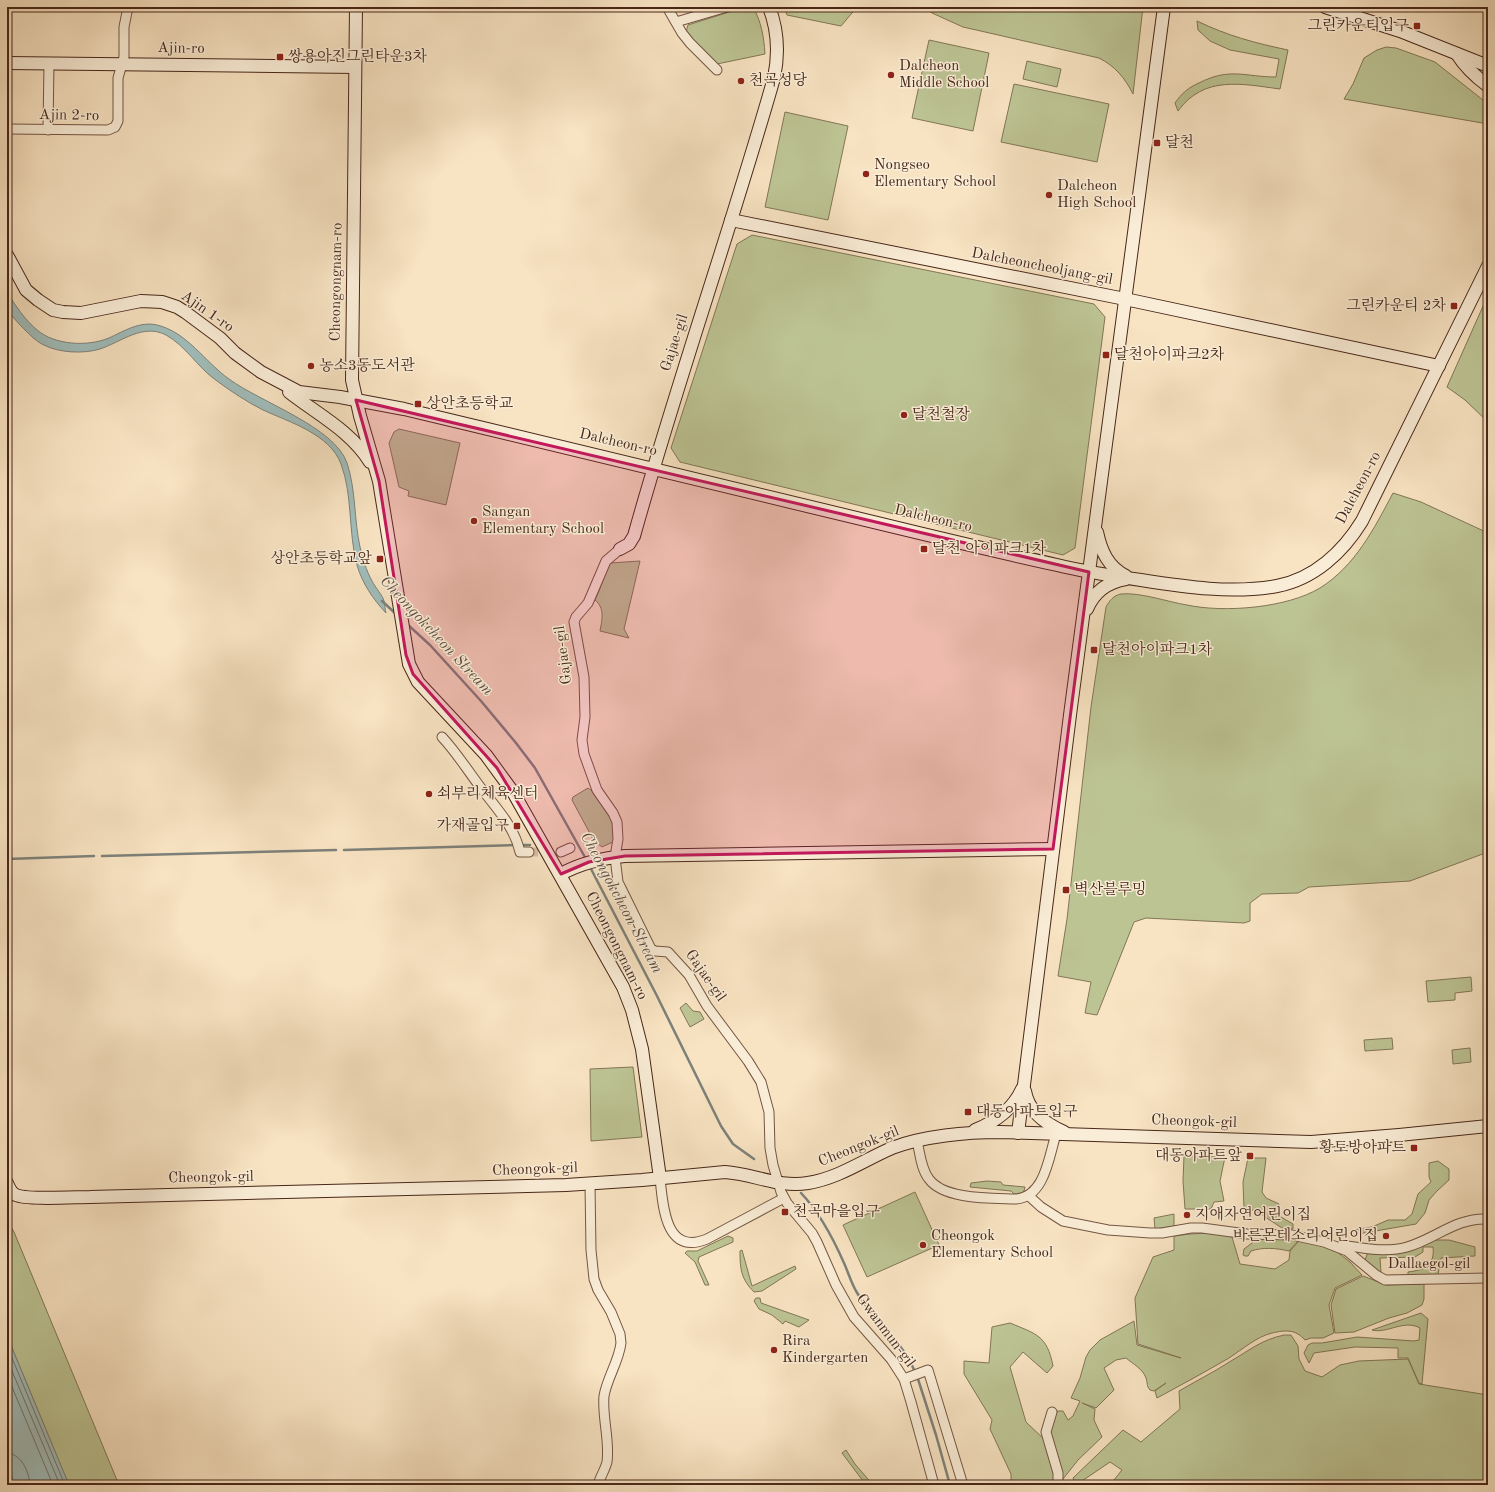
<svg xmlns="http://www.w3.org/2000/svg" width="1495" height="1492" font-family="'Old Standard TT','Noto Serif KR',serif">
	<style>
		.green { fill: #bdc494; stroke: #827656 }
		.water { fill: #a0bdbb; stroke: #7d817a }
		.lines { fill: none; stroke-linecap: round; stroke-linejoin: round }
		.shore { stroke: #74726a; stroke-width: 1 }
		.stream { stroke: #7d817a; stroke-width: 2.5 }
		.street-tunnel { stroke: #d5bda0; stroke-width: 9; stroke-dasharray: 9 4.5; stroke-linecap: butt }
		.street-casing { stroke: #745643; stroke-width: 11 }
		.secondary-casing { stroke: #482719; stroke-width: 14 }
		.street { stroke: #faedd7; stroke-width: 9 }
		.secondary { stroke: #faedd7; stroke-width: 12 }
		.marked { fill: #c2185b; fill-opacity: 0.2; stroke: #c2185b; stroke-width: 3; stroke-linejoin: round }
		.poi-dot { fill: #8f2418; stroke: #faedd7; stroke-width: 1.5 }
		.labels { text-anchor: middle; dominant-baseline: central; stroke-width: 3; stroke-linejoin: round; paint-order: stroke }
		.poi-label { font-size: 15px; fill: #482719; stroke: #faedd7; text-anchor: start }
		.street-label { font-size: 15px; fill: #482719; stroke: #faedd7 }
		.water-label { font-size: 16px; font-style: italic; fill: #5e4c42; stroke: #faedd7 }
	</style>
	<rect width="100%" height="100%" fill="#f8e3c2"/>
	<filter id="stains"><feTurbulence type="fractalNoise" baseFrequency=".005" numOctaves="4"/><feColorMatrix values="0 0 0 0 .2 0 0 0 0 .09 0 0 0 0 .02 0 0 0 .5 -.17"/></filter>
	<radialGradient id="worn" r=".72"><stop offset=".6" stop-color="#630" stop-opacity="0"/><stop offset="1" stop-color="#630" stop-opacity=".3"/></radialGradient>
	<!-- green -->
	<g class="green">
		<path d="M745,7H753C761,21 764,37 765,54L717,64L686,32L688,25Z"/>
		<polygon points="784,7 857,7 841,26 787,15"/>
		<path d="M925,7H1143L1133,94C1125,78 1115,66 1099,58L963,27L932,13Z"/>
		<path d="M1197,21C1228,36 1255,43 1288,50L1280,89C1242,84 1204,75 1178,111L1175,103C1181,94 1189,87 1199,83C1230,67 1245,77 1276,77L1279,59L1230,50L1210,41L1198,30Z"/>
		<polygon points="929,40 989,53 973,131 912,118"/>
		<polygon points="1386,47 1396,48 1435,62 1488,104 1488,124 1344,99 1353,84 1364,58 1377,50"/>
		<polygon points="1027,61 1061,69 1057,87 1023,79"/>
		<polygon points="1014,84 1109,104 1097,162 1001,142"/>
		<polygon points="785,112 848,126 828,220 765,207"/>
		<polygon points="752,235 1094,304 1105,317 1075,548 1063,555 680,462 671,448 737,244"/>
		<polygon points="1488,295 1488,422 1465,400 1447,387"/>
		<polygon points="399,429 460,443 446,505 408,496 409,491 399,487 389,443 394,432"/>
		<path d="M1393,493L1421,502L1488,533V852L1410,881L1309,887L1298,893L1262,894L1250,903V921L1244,923L1146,918L1134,922L1097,1015L1085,1013L1091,982L1058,976L1067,919L1091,707L1106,607C1109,601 1114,595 1121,594C1140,592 1168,602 1187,605C1224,613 1287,608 1320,588C1355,566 1374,529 1393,493Z"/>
		<path d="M640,561L624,629L629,638L600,631C602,620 605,608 595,600C601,588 604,575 610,563Z"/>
		<polygon points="588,788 592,791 608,814 615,825 615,841 602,847 594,841 572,800 573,797"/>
		<polygon points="1471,977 1472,991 1455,993 1455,1000 1428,1002 1426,981"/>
		<polygon points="686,1003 693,1011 700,1012 704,1019 690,1027 680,1008"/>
		<polygon points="1392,1038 1393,1049 1365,1051 1364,1040"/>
		<polygon points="1470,1048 1471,1062 1453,1064 1452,1050"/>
		<polygon points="633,1067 642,1137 591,1141 590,1069"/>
		<polygon points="1184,1156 1225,1157 1220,1181 1224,1201 1214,1202 1211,1209 1185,1209 1183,1181"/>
		<polygon points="1248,1158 1266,1158 1262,1192 1266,1198 1279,1204 1274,1213 1293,1224 1293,1229 1282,1228 1256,1211 1244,1208 1243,1182"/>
		<polygon points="1438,1161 1449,1169 1449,1180 1437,1191 1429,1200 1425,1213 1416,1224 1358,1234 1353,1230 1372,1227 1388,1220 1405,1220 1412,1214 1418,1194 1431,1182 1429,1177 1429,1163"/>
		<polygon points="987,1181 1001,1182 1003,1185 1025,1187 1023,1194 1014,1194 1011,1191 970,1187 971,1183"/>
		<polygon points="915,1192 939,1245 867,1277 843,1225"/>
		<polygon points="1174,1214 1174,1226 1155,1229 1154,1218"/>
		<polygon points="7,1220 14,1232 119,1485 69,1485 7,1336"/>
		<path d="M1212,1233L1232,1237L1240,1264L1275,1269L1289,1260L1290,1251L1299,1241L1332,1248L1350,1262L1362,1275L1335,1288L1329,1305L1334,1333L1323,1338H1311L1305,1340C1295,1329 1286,1330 1272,1333C1256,1337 1243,1349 1229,1358C1205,1372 1181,1385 1157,1398L1155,1391L1166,1383L1154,1391L1150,1390C1146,1385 1148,1384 1146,1378C1143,1369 1133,1364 1126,1358L1116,1360L1104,1368L1114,1390L1096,1408L1082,1403L1095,1409L1094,1420L1102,1437L1078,1460L1063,1479L1060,1480C1055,1461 1042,1428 1057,1411H1063L1068,1420L1073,1416L1080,1401L1071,1398L1080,1378L1086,1357L1090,1350L1100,1340L1134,1321L1137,1345L1181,1358L1138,1344L1135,1298L1153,1257L1174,1250V1236L1190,1234Z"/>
		<polygon points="728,1236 733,1238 733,1242 699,1257 698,1261 709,1285 705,1285 695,1262 685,1253 687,1251 697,1251"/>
		<path d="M1254,1238L1290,1239L1299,1240L1289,1251C1276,1248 1263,1247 1251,1251L1248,1256H1245L1243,1255L1244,1249L1252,1243Z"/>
		<path d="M1435,1240H1449L1475,1247V1256L1441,1258L1438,1275L1408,1276V1272C1425,1270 1435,1265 1433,1247H1423V1252L1415,1257L1380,1258L1381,1273L1365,1260L1368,1252L1409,1250Z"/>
		<path d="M742,1250L752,1286L795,1266L796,1269L762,1291L754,1292C741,1279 740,1269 740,1251Z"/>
		<polygon points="1363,1276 1386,1285 1424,1284 1424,1299 1422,1305 1407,1313 1389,1318 1354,1332 1335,1333 1331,1305 1336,1289"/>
		<polygon points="756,1298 760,1298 761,1303 809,1320 799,1327 785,1321 783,1324 772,1315 759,1309 754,1301"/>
		<path d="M1421,1313L1428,1319L1422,1384L1419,1383L1408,1358H1398V1348L1355,1347L1314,1353L1309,1363L1304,1353L1308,1345L1312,1343H1322L1357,1337L1414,1341L1419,1340L1420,1328C1404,1319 1387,1334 1372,1330Z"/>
		<path d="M1010,1323C1036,1334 1047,1335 1053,1366L1047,1373L1023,1352L1010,1367L1026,1422L1046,1441L1051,1456L1056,1485H1040L1034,1481L1025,1485L1011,1484V1474L990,1429L992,1420L964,1374V1361L989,1363L992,1327Z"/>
		<path d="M1284,1335H1291L1298,1346L1299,1359L1305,1371L1322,1377L1340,1365L1359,1361L1408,1359L1419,1384L1488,1395V1485H1110L1122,1470L1110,1462L1076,1485L1073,1478L1123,1430L1141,1442L1180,1409L1179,1391C1196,1381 1214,1372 1231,1361C1250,1350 1261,1340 1284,1335Z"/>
		<polygon points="846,1450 855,1464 873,1485 866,1485 842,1453"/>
	</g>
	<!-- water -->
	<g class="water">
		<path d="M7,292C15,305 25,320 37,330C55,345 87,347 109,338C124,331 140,321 157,325C187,332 205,362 229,379C260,402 335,427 347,463C356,490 354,520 360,547C363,559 366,570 372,581C375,587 383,596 384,601C385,605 385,610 386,613C373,599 362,583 357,565C348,532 353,496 341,464C330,434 289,422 263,410C247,402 232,392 217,381C198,368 186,346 166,335C143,323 121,342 100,349C84,354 59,353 44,345C37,342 31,336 25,330C21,326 8,313 7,307C6,302 7,296 7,292Z"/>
		<polygon points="7,1336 69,1485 15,1485 7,1464"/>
	</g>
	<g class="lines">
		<!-- shore -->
		<g class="shore">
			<polyline points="7,1346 65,1485"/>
			<polyline points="7,1359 60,1485"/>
			<polyline points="7,1375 53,1485"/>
			<path d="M7,1453C22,1454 29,1472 30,1485"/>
		</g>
		<!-- stream -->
		<g class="stream">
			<polyline points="382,601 396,614"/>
			<polyline points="407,624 430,645 481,701 516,743 535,768 586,859"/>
			<polyline points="523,845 530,845"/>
			<polyline points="344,850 515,845"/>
			<polyline points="102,856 336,850"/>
			<polyline points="7,859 94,856"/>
			<polyline points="590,867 656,994 721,1126 733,1144 754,1159"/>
			<path d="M801,1193C820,1213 833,1238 844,1263C848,1272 851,1282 856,1291C873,1320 902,1340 915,1372"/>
			<polyline points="917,1376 936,1435 950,1485"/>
		</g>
		<!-- street-tunnel -->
		<polyline class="street-tunnel" points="529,852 561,852"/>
		<!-- street casing -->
		<g class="street-casing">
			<g id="street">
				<polyline points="667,7 682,33 690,43 717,70"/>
				<polyline points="676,22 727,7"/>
				<polyline points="7,129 108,130 115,127 118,121 118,78 124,57 124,27 128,7"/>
				<polyline points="48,130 49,63"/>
				<polyline points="620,549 606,561 588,603 576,617 574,622 584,677 585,717 582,740 584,754 597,790 613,813 617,822 618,839 615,857 618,882 651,949 655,951 668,952 689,975 707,1006 748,1061 761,1082 769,1112 770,1148 773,1165 781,1192 787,1203 812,1233 817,1242 836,1285 854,1317 891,1359 904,1379 911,1402 934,1485"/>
				<path d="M442,737C456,752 466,768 478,784C494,806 514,825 520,852H529"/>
				<polyline points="561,852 570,848"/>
				<path d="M917,1141C920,1153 921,1169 929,1179C944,1200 993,1198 1016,1199C1045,1197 1049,1156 1056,1134"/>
				<path d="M660,1178C663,1206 665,1256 707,1239L784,1198"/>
				<path d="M590,1184L591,1250L594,1279L598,1290L611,1312L620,1334L621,1343C619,1361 607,1378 604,1396C602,1418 610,1440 607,1462C605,1470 600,1477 598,1485"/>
				<polyline points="1029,1196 1041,1207 1063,1221 1108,1230 1150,1233 1162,1233 1191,1228 1202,1228 1247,1234 1292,1235 1324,1242 1347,1251 1376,1275 1385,1280 1488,1278"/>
				<path d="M1342,1245C1362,1248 1386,1253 1407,1247C1435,1239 1457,1217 1488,1219"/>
				<polyline points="904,1379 928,1370 963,1485"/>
				<polyline points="1052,1412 1046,1432 1058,1473 1058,1485"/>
			</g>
		</g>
		<!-- secondary casing -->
		<g class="secondary-casing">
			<g id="secondary">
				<polyline points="356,7 352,380 360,416 379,481 409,664 418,682 486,755 513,792 623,987 632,1010 642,1049 660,1178"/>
				<polyline points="1325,7 1400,31 1488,66"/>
				<path d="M1457,54C1465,67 1476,77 1488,86"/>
				<polyline points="7,63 355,67"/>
				<polyline points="731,220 1125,299 1439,366"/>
				<path d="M7,255L26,290L38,300L53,310L63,312L81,313L141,301L162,302L177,307L185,312L220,338L235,353L261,372L299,392L340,397L404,409C576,450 748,492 919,533C965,544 1011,555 1057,565C1085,572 1113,576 1141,580C1186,587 1232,594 1277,586C1314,579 1343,552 1362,521L1488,266"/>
				<path d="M289,392C317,414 351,431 370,462"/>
				<path d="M1097,532C1101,551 1108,567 1126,576"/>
				<path d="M620,549L629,544L634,536C677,382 730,232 774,78C779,54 778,30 769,7"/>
				<path d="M1087,609C1094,592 1108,582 1126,579"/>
				<path d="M561,874C581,863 602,858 625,856L1053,849"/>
				<path d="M1025,1091C1028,1111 1046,1124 1064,1132"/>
				<path d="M975,1130C995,1122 1013,1109 1022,1089"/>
				<polyline points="1018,1133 1070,715 1164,7"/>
				<path d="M7,1183C9,1188 11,1193 16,1195C27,1200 76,1197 90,1197L566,1185L642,1180L725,1172C754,1174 779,1188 808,1183C839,1178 864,1160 892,1148C923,1136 967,1132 1000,1132L1311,1142L1399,1135L1488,1126"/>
			</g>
		</g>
		<!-- street -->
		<use href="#street" class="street"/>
		<!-- secondary -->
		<use href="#secondary" class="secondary"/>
	</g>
	<!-- marked area -->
	<path class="marked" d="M356,400L1089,572L1053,849L625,856L589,862L561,874L497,768L413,674L406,655L379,481Z"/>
	<!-- markers -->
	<g class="poi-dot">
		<rect x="1413" y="22" width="8" height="8" rx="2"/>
		<rect x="276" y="53" width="8" height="8" rx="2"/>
		<circle cx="891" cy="75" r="4"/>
		<circle cx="741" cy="81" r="4"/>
		<rect x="1153" y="139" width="8" height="8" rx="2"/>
		<circle cx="866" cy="174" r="4"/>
		<circle cx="1049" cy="195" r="4"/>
		<rect x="1450" y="302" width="8" height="8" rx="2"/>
		<rect x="1102" y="351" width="8" height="8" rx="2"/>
		<circle cx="311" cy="366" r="4"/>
		<rect x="414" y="400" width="8" height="8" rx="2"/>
		<circle cx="904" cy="415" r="4"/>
		<circle cx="474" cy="521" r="4"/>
		<rect x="920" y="545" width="8" height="8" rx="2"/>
		<rect x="376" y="555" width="8" height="8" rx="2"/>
		<rect x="1090" y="646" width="8" height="8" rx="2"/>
		<circle cx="429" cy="794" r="4"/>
		<rect x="513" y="822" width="8" height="8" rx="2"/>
		<rect x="1062" y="886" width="8" height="8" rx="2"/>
		<rect x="964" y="1108" width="8" height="8" rx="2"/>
		<rect x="1410" y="1144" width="8" height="8" rx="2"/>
		<rect x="1246" y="1152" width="8" height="8" rx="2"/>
		<rect x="781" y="1208" width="8" height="8" rx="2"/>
		<circle cx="1187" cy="1215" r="4"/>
		<circle cx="1386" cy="1236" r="4"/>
		<circle cx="923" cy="1245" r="4"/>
		<circle cx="774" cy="1350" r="4"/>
	</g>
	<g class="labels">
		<!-- poi labels -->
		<g class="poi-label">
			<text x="1409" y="26" text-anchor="end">그린카운티입구</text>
			<text x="288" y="57">쌍용아진그린타운3차</text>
			<text x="899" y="66">Dalcheon<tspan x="899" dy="17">Middle School</tspan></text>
			<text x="749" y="81">천곡성당</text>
			<text x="1165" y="143">달천</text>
			<text x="874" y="165">Nongseo<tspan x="874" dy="17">Elementary School</tspan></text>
			<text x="1057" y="186">Dalcheon<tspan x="1057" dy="17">High School</tspan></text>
			<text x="1446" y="306" text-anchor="end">그린카운티 2차</text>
			<text x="1114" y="355">달천아이파크2차</text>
			<text x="319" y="366">농소3동도서관</text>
			<text x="426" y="404">상안초등학교</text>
			<text x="912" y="415">달천철장</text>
			<text x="482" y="512">Sangan<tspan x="482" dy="17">Elementary School</tspan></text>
			<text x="932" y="549">달천 아이파크1차</text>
			<text x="372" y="559" text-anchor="end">상안초등학교앞</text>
			<text x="1102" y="650">달천아이파크1차</text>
			<text x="437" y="794">쇠부리체육센터</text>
			<text x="509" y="826" text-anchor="end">가재골입구</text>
			<text x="1074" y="890">벽산블루밍</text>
			<text x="976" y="1112">대동아파트입구</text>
			<text x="1406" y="1148" text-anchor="end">황토방아파트</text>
			<text x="1242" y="1156" text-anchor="end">대동아파트앞</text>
			<text x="793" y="1212">천곡마을입구</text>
			<text x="1195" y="1215">지애자연어린이집</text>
			<text x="931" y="1236">Cheongok<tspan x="931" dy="17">Elementary School</tspan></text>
			<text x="1378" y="1236" text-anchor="end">바른몬테소리어린이집</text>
			<text x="782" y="1341">Rira<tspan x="782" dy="17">Kindergarten</tspan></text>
		</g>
		<!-- street labels -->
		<g class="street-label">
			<text transform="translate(181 49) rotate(1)">Ajin-ro</text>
			<text transform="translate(69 116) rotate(1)">Ajin 2-ro</text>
			<text transform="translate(1042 267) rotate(11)">Dalcheoncheoljang-gil</text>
			<text transform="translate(337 282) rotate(-89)">Cheongongnam-ro</text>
			<text transform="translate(207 312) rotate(35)">Ajin 1-ro</text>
			<text transform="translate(675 343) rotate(-72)">Gajae-gil</text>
			<text transform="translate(618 443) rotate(13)">Dalcheon-ro</text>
			<text transform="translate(1359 488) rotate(-62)">Dalcheon-ro</text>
			<text transform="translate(933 519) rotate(13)">Dalcheon-ro</text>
			<text transform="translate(564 655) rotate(-97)">Gajae-gil</text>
			<text transform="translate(616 946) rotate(63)">Cheongongnam-ro</text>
			<text transform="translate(705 976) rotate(55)">Gajae-gil</text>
			<text transform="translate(1194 1122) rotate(2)">Cheongok-gil</text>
			<text transform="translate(859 1147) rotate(-22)">Cheongok-gil</text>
			<text transform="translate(535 1170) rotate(-2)">Cheongok-gil</text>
			<text transform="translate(211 1178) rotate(-1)">Cheongok-gil</text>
			<text x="1429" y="1264">Dallaegol-gil</text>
			<text transform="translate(885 1331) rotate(53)">Gwanmun-gil</text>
		</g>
		<!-- water labels -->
		<g class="water-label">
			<text transform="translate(436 636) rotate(47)">Cheongokcheon Stream</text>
			<text transform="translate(621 903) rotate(62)">Cheongokcheon Stream</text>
		</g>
	</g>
	<!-- margin -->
	<rect width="1495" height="1492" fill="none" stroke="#f8e3c2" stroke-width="24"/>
	<rect x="8" y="8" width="1479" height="1476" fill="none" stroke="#482719" stroke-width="2"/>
	<rect x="12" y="12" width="1471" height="1468" fill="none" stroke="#482719"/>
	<rect width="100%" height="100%" filter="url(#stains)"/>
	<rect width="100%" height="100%" fill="url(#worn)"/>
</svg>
